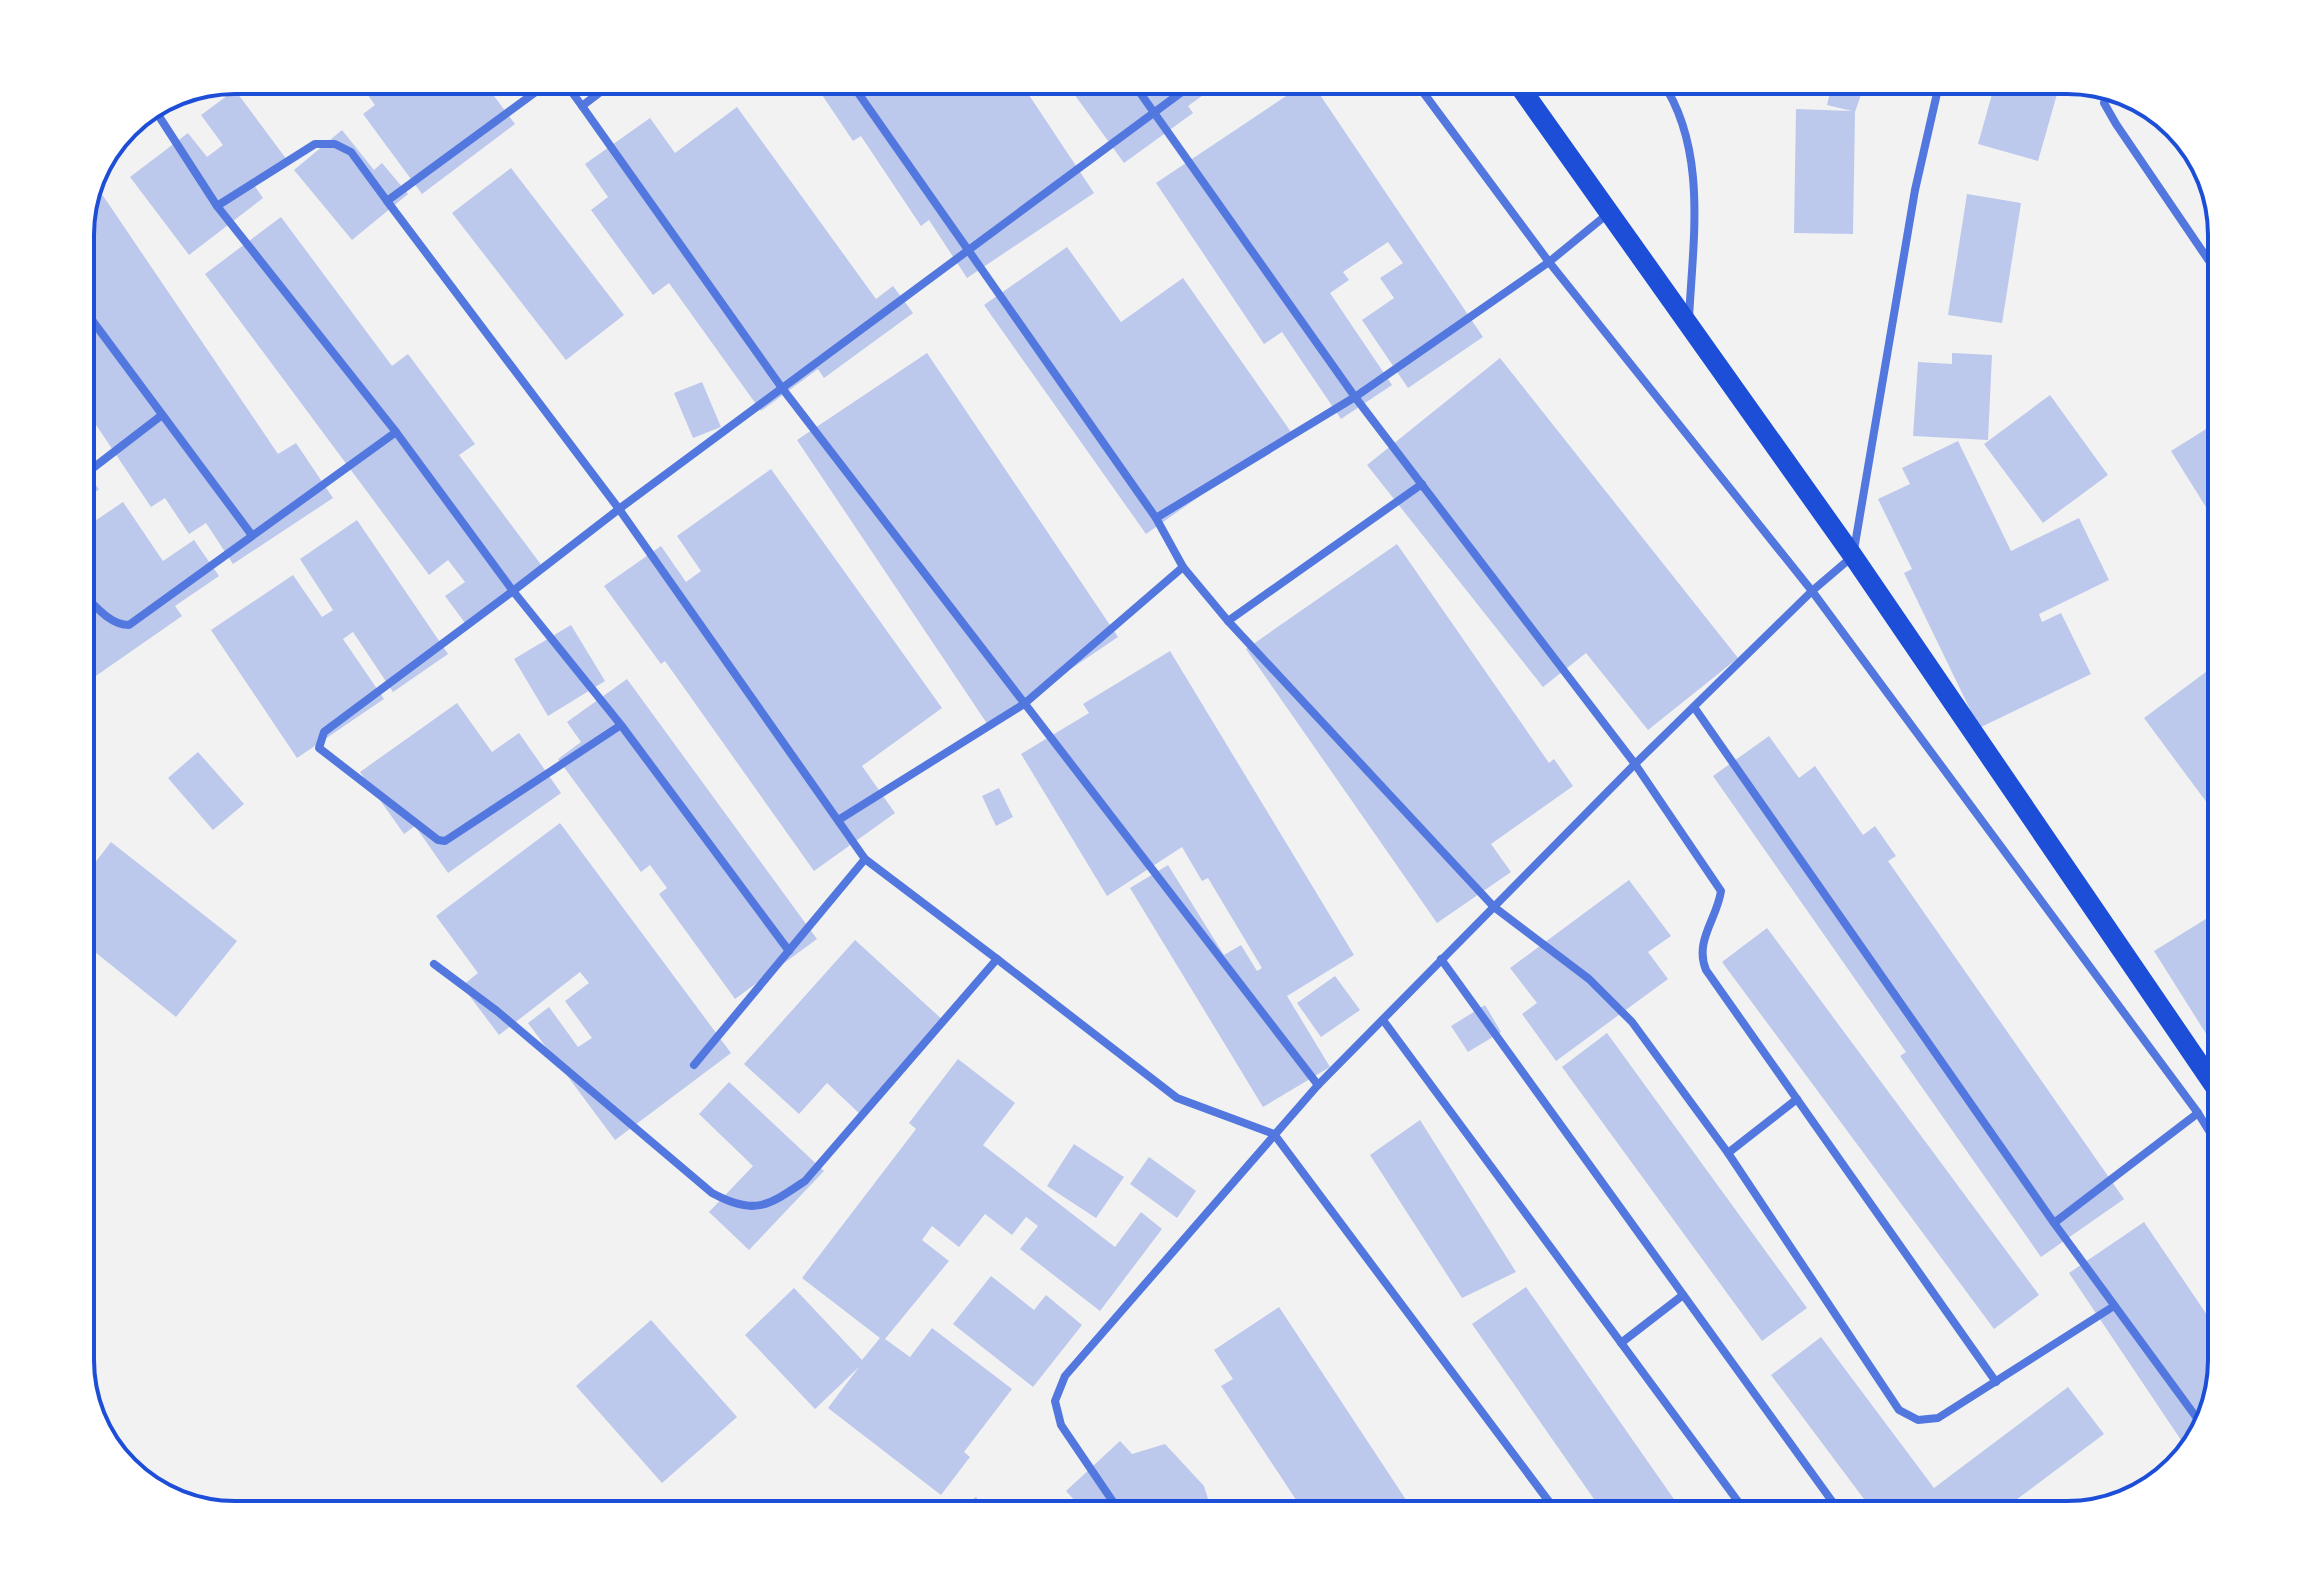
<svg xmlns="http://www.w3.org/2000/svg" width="2302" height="1595" font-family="'Libre Baskerville',serif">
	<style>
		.building { fill: #bdc9ec }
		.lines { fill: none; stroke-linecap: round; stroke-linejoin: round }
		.minor { stroke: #5277de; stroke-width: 8 }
		.primary { stroke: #1d4ed8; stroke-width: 20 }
		.rim { fill: none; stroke: #1d4ed8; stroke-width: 4 }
	</style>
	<rect width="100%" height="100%" fill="#f2f2f2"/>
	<!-- building -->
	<g class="building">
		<polygon points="357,80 482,80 515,124 422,194 363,114 375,105"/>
		<polygon points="812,80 1019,80 1094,193 967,278 929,220 921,226 861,136 853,141"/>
		<polygon points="1064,80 1224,80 1188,106 1193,113 1124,163"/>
		<polygon points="1310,80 1483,337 1408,388 1362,320 1394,298 1380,278 1403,263 1388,242 1343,272 1349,280 1330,293 1392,385 1341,419 1282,332 1264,344 1156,183"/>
		<polygon points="1833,80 1866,80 1855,112 1853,234 1794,233 1796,109 1852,111 1827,105"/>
		<polygon points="1996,80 2061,80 2038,161 1978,144"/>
		<polygon points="235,90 287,160 254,185 263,198 189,255 130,177 188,133 207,157 223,145 201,115"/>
		<polygon points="737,107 876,299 893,286 913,313 824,378 818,369 761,411 669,283 653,295 591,210 608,197 585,164 650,118 675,153"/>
		<polygon points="342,130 374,170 382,163 408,194 352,240 294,170"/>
		<polygon points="511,168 624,315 566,360 452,213"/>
		<polygon points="91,178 278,454 296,443 333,498 233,564 206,523 189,534 165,498 151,507 80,401 80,225"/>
		<polygon points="1967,194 2021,203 2002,323 1948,315"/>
		<polygon points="281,217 392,366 408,354 475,444 459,455 545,570 468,627 445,596 465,582 448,560 429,575 205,274"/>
		<polygon points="1067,247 1121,322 1183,278 1291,432 1146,534 984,305"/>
		<polygon points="927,353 1118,637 988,725 797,440"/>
		<polygon points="1952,353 1992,355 1988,440 1913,436 1918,362 1952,364"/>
		<polygon points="1500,358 1738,658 1648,730 1586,653 1543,687 1367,465"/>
		<polygon points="702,382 721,427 693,438 674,393"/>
		<polygon points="2050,395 2108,475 2043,523 1984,444"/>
		<polygon points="2222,419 2222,504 2209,512 2171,451"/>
		<polygon points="1958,441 2011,551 2079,518 2109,580 2039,614 2042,622 2061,613 2091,674 1979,728 1904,573 1912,569 1878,499 1910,484 1902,468"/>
		<polygon points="80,468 99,489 80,505"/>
		<polygon points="771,469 942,708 862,766 895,813 814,871 665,661 661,664 604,586 661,546 686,582 701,571 677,536"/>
		<polygon points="123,502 163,561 194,540 219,576 175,606 182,616 90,680 80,665 80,531"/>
		<polygon points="357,520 448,654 393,692 353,632 343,639 384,699 297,758 211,630 293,575 322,617 333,610 300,559"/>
		<polygon points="1397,544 1549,763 1554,759 1573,786 1491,844 1511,872 1437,923 1246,649"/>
		<polygon points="571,625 605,681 548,716 514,659"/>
		<polygon points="1170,651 1354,955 1287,996 1330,1067 1263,1107 1130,888 1168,865 1224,955 1241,945 1257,971 1262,968 1208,878 1202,881 1182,847 1107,896 1021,754 1089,713 1083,704"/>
		<polygon points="2222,660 2222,823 2144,718"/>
		<polygon points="627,679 817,939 735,999 659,894 667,888 650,865 641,872 558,759 581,742 567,722"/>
		<polygon points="457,703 492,752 519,733 561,793 448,873 415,826 404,834 360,772"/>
		<polygon points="1769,736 1799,778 1815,766 1863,835 1875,826 1896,856 1888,861 2124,1199 2041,1257 1900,1056 1906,1052 1713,776"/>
		<polygon points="198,752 244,804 213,830 168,778"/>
		<polygon points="999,788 1013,817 996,826 982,796"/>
		<polygon points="560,823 731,1053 615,1140 528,1023 549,1007 578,1047 592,1038 565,1001 589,983 580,972 499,1035 462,986 478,973 436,916"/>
		<polygon points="111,842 237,941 176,1017 80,940 80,929 94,911 80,900 80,882"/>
		<polygon points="1629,880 1671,936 1648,952 1668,979 1556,1061 1522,1014 1537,1003 1510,968"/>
		<polygon points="2222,909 2222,1059 2154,951"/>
		<polygon points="1767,928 2039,1295 1994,1329 1722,962"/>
		<polygon points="855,940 945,1022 860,1114 827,1083 799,1114 744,1064"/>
		<polygon points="1335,976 1360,1010 1321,1037 1297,1003"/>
		<polygon points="82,988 95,1050 80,1053 80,989"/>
		<polygon points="1485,1005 1501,1032 1468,1052 1451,1026"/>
		<polygon points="1607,1033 1807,1308 1762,1341 1562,1067"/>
		<polygon points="958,1059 1015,1103 983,1145 1115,1247 1141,1212 1162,1229 1100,1311 1020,1249 1038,1226 1026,1217 1012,1235 985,1214 959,1247 932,1226 922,1240 949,1261 885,1339 910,1357 932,1328 1012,1389 964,1452 970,1457 941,1495 828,1408 859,1367 815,1409 745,1335 794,1288 862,1360 880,1338 802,1278 916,1129 909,1123"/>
		<polygon points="729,1082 824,1171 749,1250 709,1212 753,1166 699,1114"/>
		<polygon points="1420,1120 1516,1272 1462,1298 1370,1155"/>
		<polygon points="1074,1144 1124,1177 1096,1218 1047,1186"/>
		<polygon points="1149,1157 1196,1191 1177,1218 1130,1184"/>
		<polygon points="2144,1222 2222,1337 2222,1361 2196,1447 2189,1452 2069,1273"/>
		<polygon points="991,1276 1034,1310 1046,1295 1082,1325 1033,1387 953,1324"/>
		<polygon points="1526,1287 1685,1515 1609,1515 1603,1512 1472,1324"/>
		<polygon points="1279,1307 1416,1515 1306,1515 1221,1386 1233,1379 1214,1350"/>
		<polygon points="651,1320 737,1417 662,1483 576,1386"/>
		<polygon points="1821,1337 1934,1488 2068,1387 2104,1434 1996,1515 1876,1515 1771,1375"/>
		<polygon points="1120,1441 1132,1454 1165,1444 1204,1486 1213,1515 1088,1515 1066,1491"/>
		<polygon points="976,1497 989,1515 951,1515"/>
	</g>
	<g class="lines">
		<!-- minor -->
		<g class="minor">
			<polyline points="552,80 387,201 351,152 335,144 315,144 217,206 396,432 513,591 619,509 1198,80"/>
			<polyline points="563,80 582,106 616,80"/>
			<path d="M1131,80L1355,397L1635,764L1721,891C1717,919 1694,941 1706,970L1996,1382"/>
			<path d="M1661,80C1708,149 1693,239 1689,318"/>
			<polyline points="2107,92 2104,103 2116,124 2222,280"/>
			<polyline points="582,106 782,388 1318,1085"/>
			<polyline points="153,107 217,206"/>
			<polyline points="387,201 619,509 865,859 694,1065"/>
			<polyline points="1610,212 1549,262 1812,591 2198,1113 2054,1223 1694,707"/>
			<polyline points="80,304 251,534"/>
			<polyline points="80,478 162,415"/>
			<polyline points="1156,518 1355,397 1549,262 1414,80"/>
			<polyline points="1183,567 1228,621 1494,907 1589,979 1632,1022 1728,1153 1899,1410 1918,1420 1938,1418 2114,1306"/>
			<path d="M80,591C94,604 109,625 129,625L396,432"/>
			<polyline points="1228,621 1422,484"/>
			<polyline points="621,725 445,841 438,840 319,748 324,732 513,591 621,725 789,951"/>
			<polyline points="840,819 1024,704 1183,567 1156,518 849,80"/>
			<polyline points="865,859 997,959"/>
			<polyline points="1441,959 1842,1515"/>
			<path d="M434,964L497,1011L712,1193C755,1216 768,1206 805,1181L997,959L1177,1098L1274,1134L1559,1515"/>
			<polyline points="1383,1020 1748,1515"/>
			<polyline points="2198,1113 2222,1152"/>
			<polyline points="1728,1153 1797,1099"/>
			<polyline points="2054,1223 2202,1425"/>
			<polyline points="1621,1343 1683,1295"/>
			<polyline points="1122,1515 1061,1425 1055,1401 1065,1376 1318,1085 1635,764 1812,591 1853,556 1915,190 1940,80"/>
		</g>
		<!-- primary -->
		<polyline class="primary" points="1515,80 1853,556 2222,1097"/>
	</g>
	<!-- crop -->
	<path d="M0 0H2302V1595H0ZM235 94H2067A141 141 0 0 1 2208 235V1360A141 141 0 0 1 2067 1501H235A141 141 0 0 1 94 1360V235A141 141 0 0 1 235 94Z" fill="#fff" fill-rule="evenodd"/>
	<path class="rim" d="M235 94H2067A141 141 0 0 1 2208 235V1360A141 141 0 0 1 2067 1501H235A141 141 0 0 1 94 1360V235A141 141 0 0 1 235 94Z"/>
</svg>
